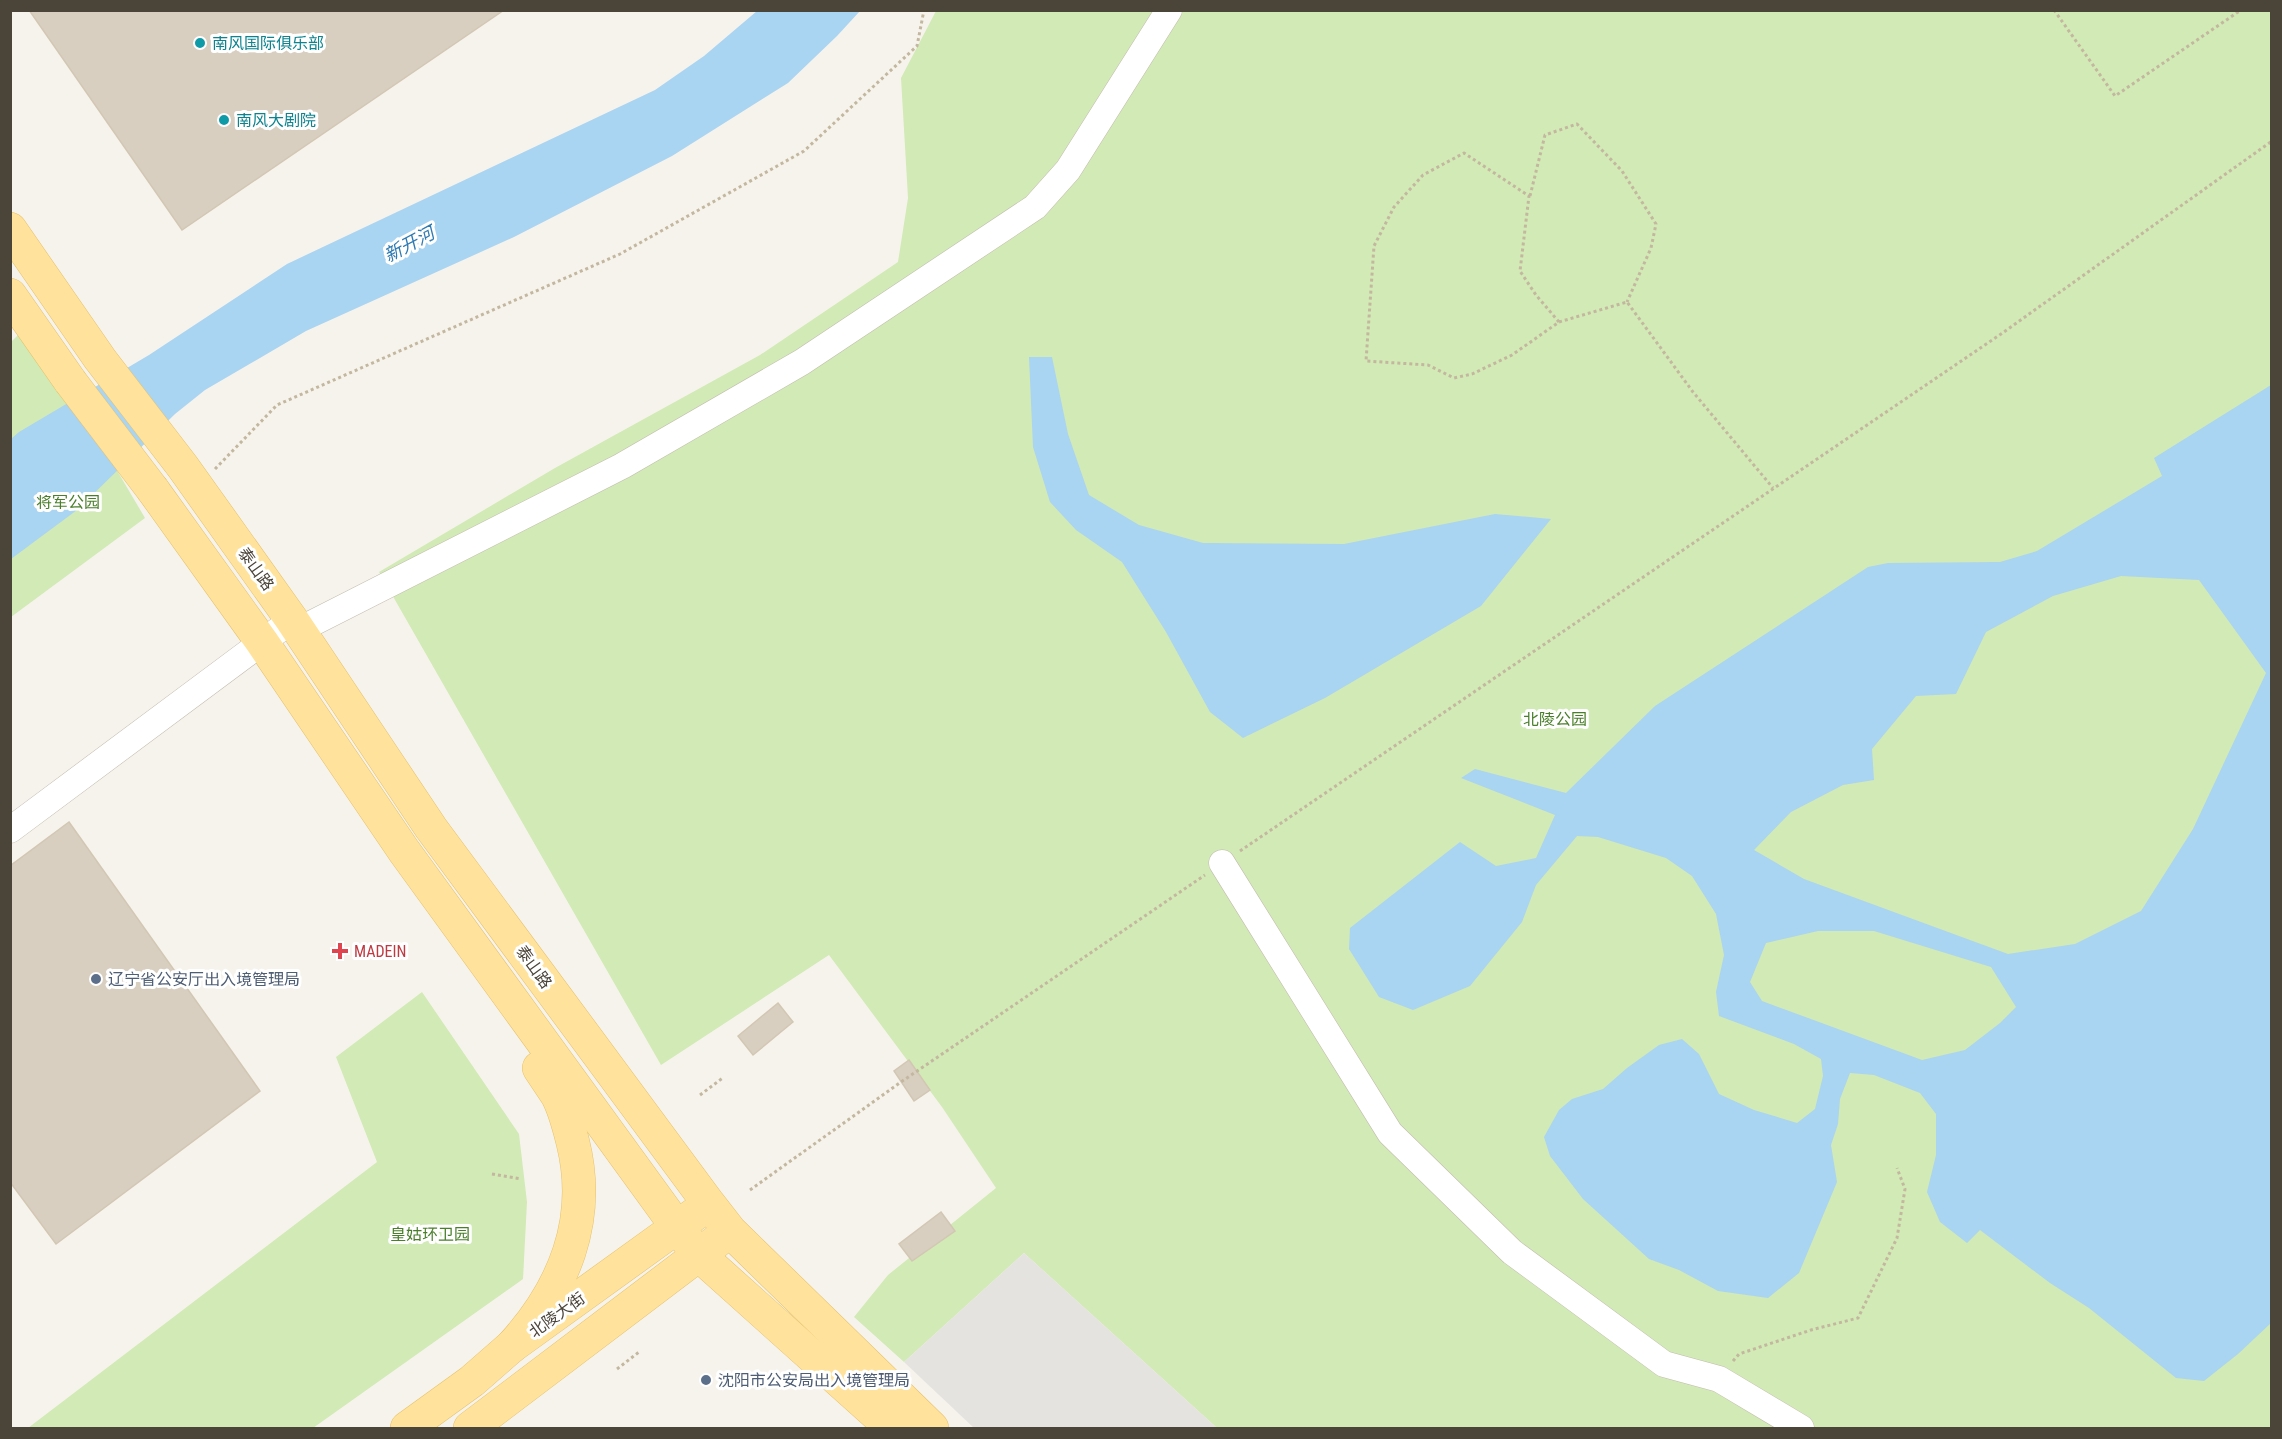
<svg xmlns="http://www.w3.org/2000/svg" width="2282" height="1439" font-family="'Roboto Condensed','Noto Sans SC',sans-serif">
	<style>
		.green { fill: #d2eab5 }
		.parking { fill: #e5e3e0 }
		.water { fill: #a9d4f2; fill-rule: evenodd }
		.building { fill: #d8cfc1; stroke: #d3c7b4; stroke-width: 1.5 }
		.lines { fill: none; stroke-linecap: round; stroke-linejoin: round }
		.minor-casing { stroke: #c2bbae; stroke-width: 27 }
		.major-casing { stroke: #e6c16a; stroke-width: 34 }
		.path { stroke: #c4b79f; stroke-width: 3; stroke-dasharray: 3 3; stroke-linecap: butt }
		.minor { stroke: #fff; stroke-width: 26 }
		.major { stroke: #ffe39c; stroke-width: 33 }
		.major-bridge-casing { stroke: #e6c16a; stroke-width: 34; stroke-linecap: butt }
		.major-bridge { stroke: #ffe39c; stroke-width: 33 }
		.culture-dot { fill: #0f9aa8; stroke: #fff; stroke-width: 2 }
		.health-dot { fill: #e0444e; stroke: #fff; stroke-width: 2 }
		.service-dot { fill: #5c6f8a; stroke: #fff; stroke-width: 2 }
		.labels { text-anchor: middle; dominant-baseline: central; stroke-width: 6; stroke-linejoin: round; paint-order: stroke }
		.culture-label { font-size: 16px; fill: #0d838f; stroke: #fff; text-anchor: start }
		.park-label { font-size: 16px; fill: #4a7f2a; stroke: #fff }
		.street-label { font-size: 16px; fill: #4b4439; stroke: #fff }
		.health-label { font-size: 16px; fill: #be3a42; stroke: #fff; text-anchor: start }
		.service-label { font-size: 16px; fill: #4e5e75; stroke: #fff; text-anchor: start }
		.water-label { font-size: 18px; font-style: italic; fill: #2e7ab2; stroke: #fff }
	</style>
	<rect width="100%" height="100%" fill="#f6f3ec"/>
	<!-- green -->
	<g class="green">
		<polygon points="936,11 2271,11 2271,1428 1217,1428 1024,1253 904,1362 854,1317 888,1275 996,1188 942,1107 829,955 661,1065 379,572 555,468 760,355 898,262 908,198 901,78"/>
		<polygon points="30,323 145,518 11,617 11,342"/>
		<polygon points="422,992 519,1134 527,1202 523,1279 313,1428 28,1428 377,1162 336,1057"/>
	</g>
	<!-- parking -->
	<polygon class="parking" points="1024,1253 1217,1428 974,1428 904,1362"/>
	<!-- water -->
	<g class="water">
		<polygon points="757,11 860,11 837,36 788,83 672,156 514,237 306,331 205,390 175,414 77,510 11,559 11,439 19,432 149,355 287,264 655,90 704,56"/>
		<polygon points="1029,357 1052,357 1068,434 1089,495 1139,525 1203,543 1344,544 1495,514 1551,519 1481,606 1325,698 1243,738 1210,712 1166,632 1122,562 1076,530 1050,502 1033,447"/>
		<path d="M2271,385V1323L2238,1354L2204,1381L2176,1378L2089,1308L2050,1283L1980,1230L1967,1243L1940,1222L1927,1192L1936,1155V1114L1920,1093L1874,1075L1850,1073L1840,1099L1838,1124L1831,1145L1837,1182L1799,1273L1768,1298L1718,1291L1679,1270L1649,1259L1583,1199L1550,1156L1544,1137L1559,1110L1572,1099L1603,1089L1627,1068L1659,1045L1682,1039L1699,1054L1719,1094L1754,1110L1797,1123L1815,1109L1823,1076L1821,1059L1794,1044L1719,1016L1716,992L1724,955L1716,914L1692,876L1666,858L1598,837L1577,836L1536,885L1522,922L1470,986L1413,1010L1379,997L1349,949L1350,928L1460,842L1496,866L1536,858L1555,815L1461,778L1475,769L1566,793L1655,706L1868,567L1888,563L2000,562L2037,551L2162,476L2154,458ZM2121,576L2199,580L2266,673L2193,829L2141,911L2075,944L2008,954L1804,879L1754,850L1791,812L1843,785L1874,780L1872,749L1916,696L1956,694L1986,632L2053,596ZM1818,931H1874L1991,967L2016,1007L2000,1023L1965,1050L1922,1060L1762,1001L1750,982L1766,943Z"/>
	</g>
	<!-- building -->
	<g class="building">
		<polygon points="29,10 504,10 182,230"/>
		<polygon points="69,822 260,1091 56,1244 10,1182 10,866"/>
		<polygon points="778,1003 793,1022 753,1055 738,1036"/>
		<polygon points="909,1060 930,1090 914,1101 894,1071"/>
		<polygon points="941,1212 955,1231 912,1261 899,1244"/>
	</g>
	<g class="lines">
		<!-- minor casing -->
		<g class="minor-casing">
			<g id="minor">
				<polyline points="299,630 622,466 802,362 1035,207 1068,170 1169,10"/>
				<polyline points="10,830 292,620"/>
				<polyline points="1222,863 1390,1133 1512,1252 1664,1364 1719,1379 1801,1428"/>
			</g>
		</g>
		<!-- major casing -->
		<g class="major-casing">
			<g id="major">
				<polyline points="10,229 100,359 183,467 292,620 431,828 709,1204 730,1231 932,1428"/>
				<polyline points="10,295 70,381"/>
				<polyline points="153,490 262,642 404,851 677,1227 699,1255 892,1428"/>
				<path d="M512,1346C564,1289 592,1220 573,1143C569,1127 565,1110 557,1095C551,1086 545,1077 539,1068"/>
				<polyline points="407,1428 472,1381 512,1346 695,1214"/>
				<polyline points="470,1428 717,1241"/>
			</g>
		</g>
		<!-- path -->
		<g class="path">
			<polyline points="2054,10 2115,96 2241,10"/>
			<polyline points="1530,196 1545,135 1577,124 1622,171 1656,224 1651,248 1627,302"/>
			<polyline points="1559,322 1536,295 1520,271 1529,196 1464,153 1423,175 1394,207 1374,246 1366,361 1428,365 1454,378 1472,374 1512,355 1559,322 1627,302 1693,392 1773,488"/>
			<polyline points="215,469 277,405 620,254 804,151 917,46 924,10"/>
			<polyline points="1240,851 2001,334 2272,141"/>
			<polyline points="700,1095 724,1077"/>
			<polyline points="492,1174 521,1179"/>
			<polyline points="750,1190 901,1082 1205,875"/>
			<polyline points="1733,1361 1739,1354 1811,1330 1858,1318 1897,1238 1905,1189 1897,1168"/>
			<polyline points="617,1369 639,1352"/>
		</g>
		<!-- minor -->
		<use href="#minor" class="minor"/>
		<!-- major -->
		<use href="#major" class="major"/>
		<!-- major-bridge casing -->
		<g class="major-bridge-casing">
			<polyline id="major-bridge" points="70,381 153,490"/>
		</g>
		<!-- major-bridge -->
		<use href="#major-bridge" class="major-bridge"/>
	</g>
	<!-- markers -->
	<g class="culture-dot">
		<circle cx="200" cy="43" r="6"/>
		<circle cx="224" cy="120" r="6"/>
	</g>
	<path class="health-dot" d="M337 942h6v6h6v6h-6v6h-6v-6h-6v-6h6z"/>
	<g class="service-dot">
		<circle cx="96" cy="979" r="6"/>
		<circle cx="706" cy="1380" r="6"/>
	</g>
	<g class="labels">
		<!-- culture labels -->
		<g class="culture-label">
			<text x="212" y="43">南风国际俱乐部</text>
			<text x="236" y="120">南风大剧院</text>
		</g>
		<!-- park labels -->
		<g class="park-label">
			<text x="68" y="502">将军公园</text>
			<text x="1555" y="719">北陵公园</text>
			<text x="430" y="1234">皇姑环卫园</text>
		</g>
		<!-- street labels -->
		<g class="street-label">
			<text transform="translate(256 569) rotate(54)">泰山路</text>
			<text transform="translate(534 967) rotate(54)">泰山路</text>
			<text transform="translate(557 1315) rotate(-36)">北陵大街</text>
		</g>
		<!-- health labels -->
		<g class="health-label">
			<text x="354" y="951">MADEIN</text>
		</g>
		<!-- service labels -->
		<g class="service-label">
			<text x="108" y="979">辽宁省公安厅出入境管理局</text>
			<text x="718" y="1380">沈阳市公安局出入境管理局</text>
		</g>
		<!-- water labels -->
		<g class="water-label">
			<text transform="translate(409 244) rotate(-28)">新开河</text>
		</g>
	</g>
	<!-- border -->
	<rect width="2282" height="1439" fill="none" stroke="#4b4439" stroke-width="24"/>
</svg>
